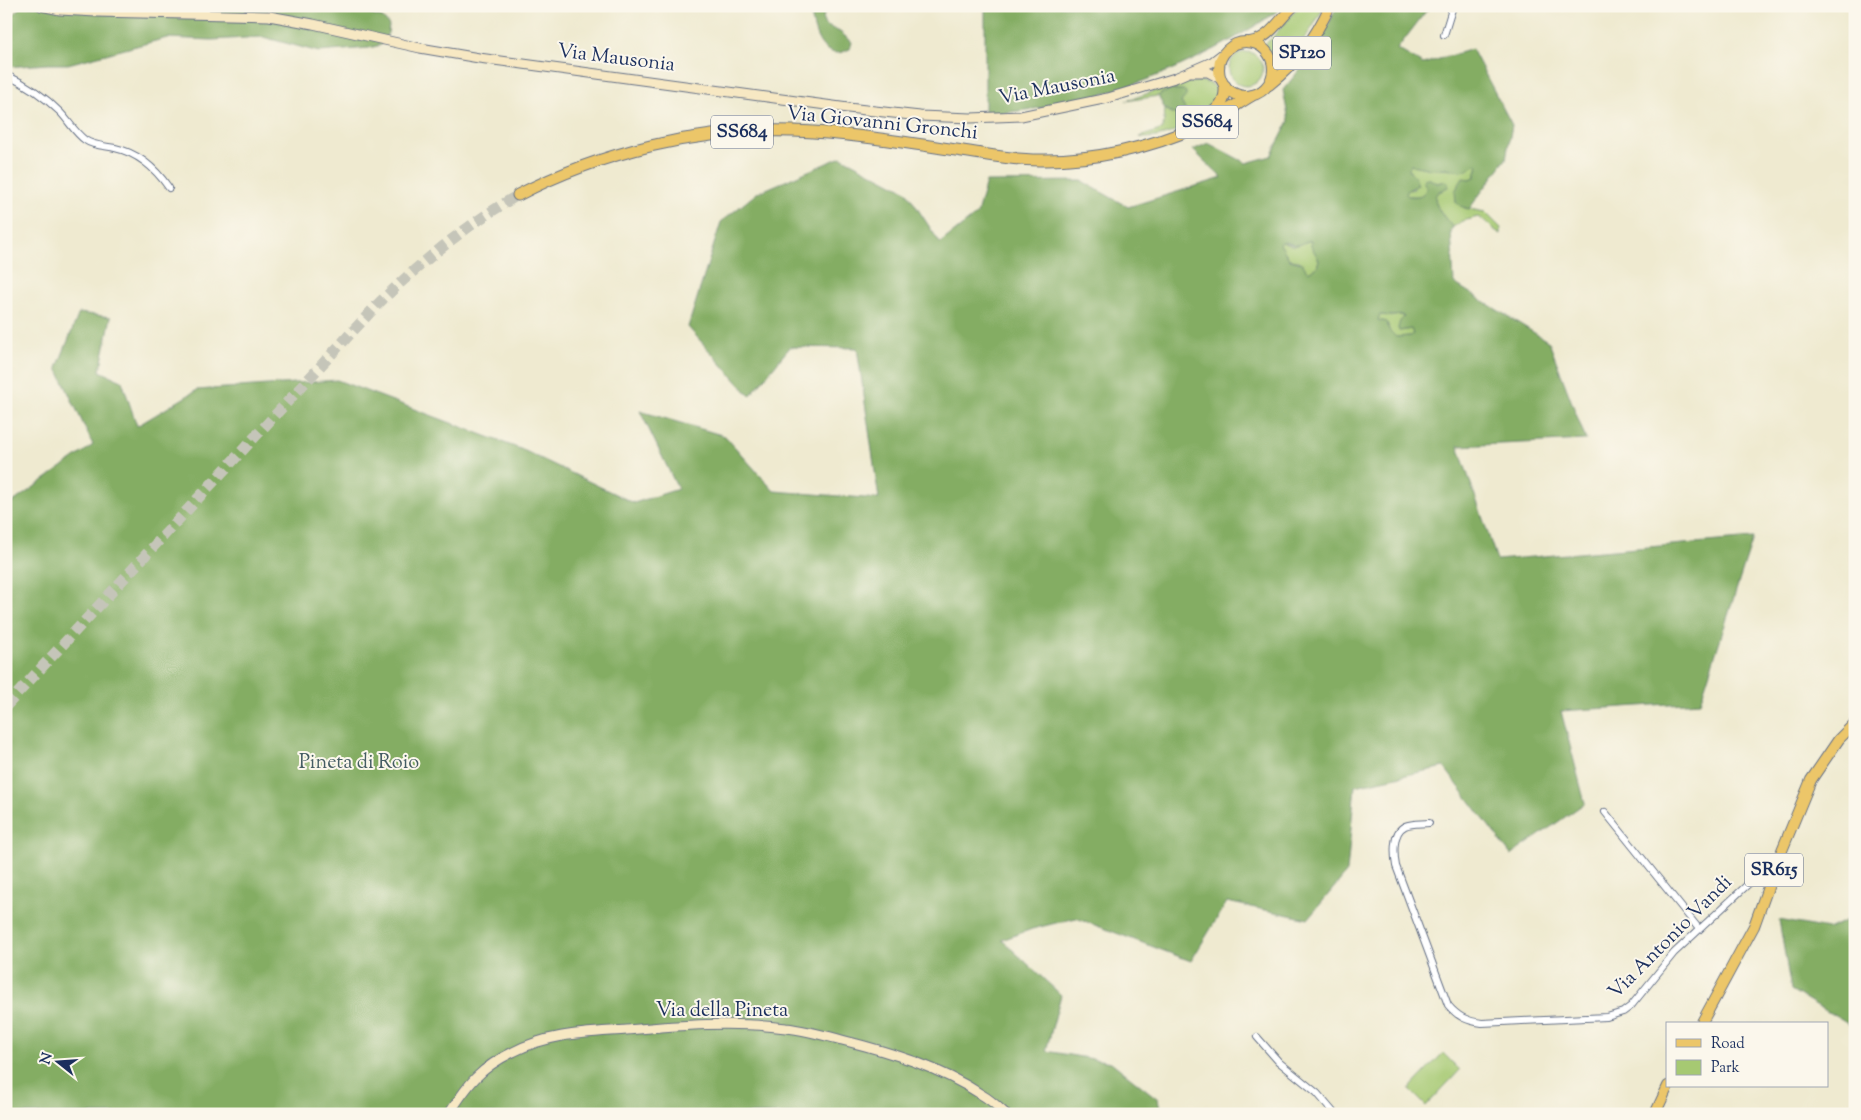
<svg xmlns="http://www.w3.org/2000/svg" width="1861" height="1120" font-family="'Sorts Mill Goudy',serif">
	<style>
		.green { fill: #a6c972; stroke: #607c68 }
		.forest { fill: #84ad64; stroke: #506e61; fill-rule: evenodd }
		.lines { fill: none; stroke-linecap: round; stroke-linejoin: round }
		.highway-tunnel { stroke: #c5c5b9; stroke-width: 11; stroke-dasharray: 11 5.5; stroke-linecap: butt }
		.street-casing { stroke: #657086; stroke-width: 8 }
		.secondary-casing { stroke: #657086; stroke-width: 11 }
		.primary-casing { stroke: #657086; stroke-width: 12 }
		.highway-casing { stroke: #657086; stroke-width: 13 }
		.street { stroke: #fff; stroke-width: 6 }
		.secondary { stroke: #f7e8c3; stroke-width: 9 }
		.primary { stroke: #ecc669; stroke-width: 10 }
		.highway { stroke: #ecc669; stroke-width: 11 }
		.labels { text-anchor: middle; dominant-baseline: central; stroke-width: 4; stroke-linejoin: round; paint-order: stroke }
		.shield { fill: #fbf7ec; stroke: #5e6b89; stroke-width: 1 }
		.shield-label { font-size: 19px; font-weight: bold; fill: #1b2f5e }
		.street-label { font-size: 20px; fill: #1b2f5e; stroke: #fbf7ec }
		.park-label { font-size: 20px; fill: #455d64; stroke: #fbf7ec }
	</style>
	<rect width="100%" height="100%" fill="#fbf7ec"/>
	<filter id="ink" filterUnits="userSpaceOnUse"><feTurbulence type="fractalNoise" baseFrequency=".02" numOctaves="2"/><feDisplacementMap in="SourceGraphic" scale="10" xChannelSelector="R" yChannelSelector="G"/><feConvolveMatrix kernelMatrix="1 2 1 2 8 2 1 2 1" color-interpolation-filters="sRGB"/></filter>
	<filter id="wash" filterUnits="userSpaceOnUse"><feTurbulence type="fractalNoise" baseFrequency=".0096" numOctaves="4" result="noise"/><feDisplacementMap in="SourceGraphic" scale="20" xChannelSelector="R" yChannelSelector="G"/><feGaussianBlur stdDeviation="1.12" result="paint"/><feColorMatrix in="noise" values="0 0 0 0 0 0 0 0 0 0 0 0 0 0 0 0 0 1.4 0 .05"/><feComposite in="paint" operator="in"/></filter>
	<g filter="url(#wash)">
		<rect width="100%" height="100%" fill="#efead0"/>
		<!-- green -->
		<g class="green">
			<path d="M1299,6H1324C1312,32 1296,50 1276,69L1275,58L1264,45L1272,38Z"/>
			<circle cx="1246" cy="69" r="17"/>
			<path d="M1201,81L1212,84C1239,109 1159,144 1140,137L1163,129L1165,109L1172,113L1184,107L1181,102L1183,98V90H1173L1162,93L1158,96L1126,101L1172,85Z"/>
			<path d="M1411,165L1442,169L1478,165L1475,177L1470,179L1464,208L1485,212L1501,228V234C1492,230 1487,221 1478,217L1463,221L1453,227C1445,218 1435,208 1435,196L1438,192L1442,191L1441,182L1437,183L1428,178L1425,193L1420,196H1408L1405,193L1408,190L1414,189L1409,168Z"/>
			<path d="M1308,241H1311L1319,260L1317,267L1308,272L1299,261C1287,261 1285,254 1280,244L1282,242L1293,246Z"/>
			<polygon points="1380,315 1393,316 1401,315 1404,317 1398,329 1400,331 1411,329 1413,334 1411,336 1396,337 1389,330 1387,322 1377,320"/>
			<polygon points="1443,1053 1460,1070 1426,1106 1409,1089"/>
		</g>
		<!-- forest -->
		<g class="forest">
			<polygon points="21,6 341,6 383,18 389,25 388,33 381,45 369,48 319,52 263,37 212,40 167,38 68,64 48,64 6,67 6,16 15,13"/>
			<path d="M811,6H825L823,21L825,25L840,32L852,42L850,49C847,50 845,51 843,52C818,59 811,23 811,6Z"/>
			<path d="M985,6H1285C1197,68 1094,108 985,114Z"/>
			<path d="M1337,6H1432L1427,10L1397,49L1423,64L1472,49L1512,125L1506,159L1469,209L1460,206L1456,202L1455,191L1463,178L1470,179L1475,177L1478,165H1475L1467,170L1460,171L1446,168L1431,169L1411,165L1409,168L1410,172L1415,176L1418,185L1408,190L1406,194L1408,196C1416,197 1423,197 1427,188L1423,181L1424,179L1428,178L1437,183L1446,181L1448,183V187L1438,192L1435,196C1435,209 1445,218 1453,227L1451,230L1454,283L1549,342L1586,440L1458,446L1497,560L1753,538L1700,702L1561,711L1585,803L1511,855L1444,767L1355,786L1347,872L1308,919L1227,902L1191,961L1076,918L1032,929L1002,940L1061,995L1046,1051L1111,1062L1158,1099L1161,1114H6V507L93,445L57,368L79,313L111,317L100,371L122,381L137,426L197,390L337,380L523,450L634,503L678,489L640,411L725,436L774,491L879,499L857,348L790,347L750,396L688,327L721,222L757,193L841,157L906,191L940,243L977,214L986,182L1082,181L1128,207L1222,178L1193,150L1208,143L1246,163L1271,156L1289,121L1283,90L1318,47ZM1308,241H1311V246L1319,260L1317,267L1308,272L1302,263L1290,260L1280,244L1282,242C1296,243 1292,249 1308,241ZM1380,315L1393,316L1402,315L1404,317L1400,321L1398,328L1399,331L1411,329L1413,334L1411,336L1396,337L1389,330L1387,322L1378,320Z"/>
			<polygon points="1173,90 1183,90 1186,92 1186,96 1181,102 1186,111 1183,118 1165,109 1158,96 1162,93"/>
			<polygon points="1855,916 1855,1028 1791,990 1779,920 1828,929"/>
		</g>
	</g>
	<g filter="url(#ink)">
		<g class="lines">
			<!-- highway-tunnel -->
			<path class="highway-tunnel" d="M6,706L377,305C420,263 465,226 518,195"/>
			<!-- street casing -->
			<g class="street-casing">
				<g id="street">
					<polyline points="1444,35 1453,6"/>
					<path d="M6,75C26,84 44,96 60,112C68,120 75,133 85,140C93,146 106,146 115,148C138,153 156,169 169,188"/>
					<polyline points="1605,812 1699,929"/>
					<path d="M1429,823C1422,824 1412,823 1405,826C1392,832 1394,855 1396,866L1448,1005C1458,1017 1467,1021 1482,1023L1607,1017L1623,1012L1631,1006L1674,953L1759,874L1768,870H1774"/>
					<polyline points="1257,1037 1279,1062 1317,1093 1335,1114"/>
				</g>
			</g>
			<!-- secondary casing -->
			<g class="secondary-casing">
				<g id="secondary">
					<polyline points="41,6 60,10 96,12 269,16 313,24 420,48 479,58 848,108 920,116 971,118 1021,116 1108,98 1175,78 1212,62 1225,52"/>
					<polyline points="1192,72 1208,72 1221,79"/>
					<path d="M449,1114C468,1084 480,1068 513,1052C549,1033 588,1033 627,1030C680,1025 734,1021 786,1028C805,1030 823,1035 842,1040C890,1052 940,1067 982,1095C991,1100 998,1107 1006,1114"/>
				</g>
			</g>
			<!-- primary casing -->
			<g class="primary-casing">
				<g id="primary">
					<circle cx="1246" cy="69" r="27"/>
					<path d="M1250,42C1270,39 1279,19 1294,6"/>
					<path d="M1269,85C1297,63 1315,38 1330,6"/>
					<polyline points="1701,1024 1754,926 1776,865 1811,780 1839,739 1855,723"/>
					<polyline points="1655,1114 1668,1086"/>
				</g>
			</g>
			<!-- highway casing -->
			<g class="highway-casing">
				<g id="highway">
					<path d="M1211,114C1221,106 1226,99 1225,86"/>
					<path d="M518,195C601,152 699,128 793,131C848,133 902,142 956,150C983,154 1011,160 1039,160C1092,161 1151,148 1198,126C1217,118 1234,106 1251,96"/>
				</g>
			</g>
			<!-- street -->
			<use href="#street" class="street"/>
			<!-- secondary -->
			<use href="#secondary" class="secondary"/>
			<!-- primary -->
			<use href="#primary" class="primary"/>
			<!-- highway -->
			<use href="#highway" class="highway"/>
		</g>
	</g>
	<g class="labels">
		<!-- shield labels -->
		<g class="shield">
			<rect x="1273" y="36.5" width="58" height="33" rx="4"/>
			<rect x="1176" y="105.5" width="62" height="33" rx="4"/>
			<rect x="711" y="115.5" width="62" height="33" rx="4"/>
			<rect x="1745" y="853.5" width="58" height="33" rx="4"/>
		</g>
		<g class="shield-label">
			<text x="1302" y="53">SP120</text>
			<text x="1207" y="122">SS684</text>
			<text x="742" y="132">SS684</text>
			<text x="1774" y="870">SR615</text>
		</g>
		<!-- street labels -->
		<g class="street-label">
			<text transform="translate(616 59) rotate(7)">Via Mausonia</text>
			<text transform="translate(1057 88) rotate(-11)">Via Mausonia</text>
			<text transform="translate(882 124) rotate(6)">Via Giovanni Gronchi</text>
			<text transform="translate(1671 938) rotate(-45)">Via Antonio Vandi</text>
			<text x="722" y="1011">Via della Pineta</text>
		</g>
		<!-- park labels -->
		<g class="park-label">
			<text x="359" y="763">Pineta di Roio</text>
		</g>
	</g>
	<!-- margin -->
	<rect width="1861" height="1120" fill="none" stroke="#fbf7ec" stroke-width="25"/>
	<!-- legend -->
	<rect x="1666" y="1022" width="162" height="65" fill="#fbf7ec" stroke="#a1a7b3"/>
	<rect x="1676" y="1039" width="25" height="8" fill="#ecc669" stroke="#a1a7b3"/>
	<text x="1711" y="1048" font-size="15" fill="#1b2f5e">Road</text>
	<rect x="1676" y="1060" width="25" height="15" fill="#a6c972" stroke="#a1a7b3"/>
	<text x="1711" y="1072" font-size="15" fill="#1b2f5e">Park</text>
	<!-- north arrow -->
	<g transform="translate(58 1062) rotate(287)" stroke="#fbf7ec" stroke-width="4" paint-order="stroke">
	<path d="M0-4L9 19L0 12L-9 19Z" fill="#1b2f5e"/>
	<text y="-8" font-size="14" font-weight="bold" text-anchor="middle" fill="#1b2f5e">N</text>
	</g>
</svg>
